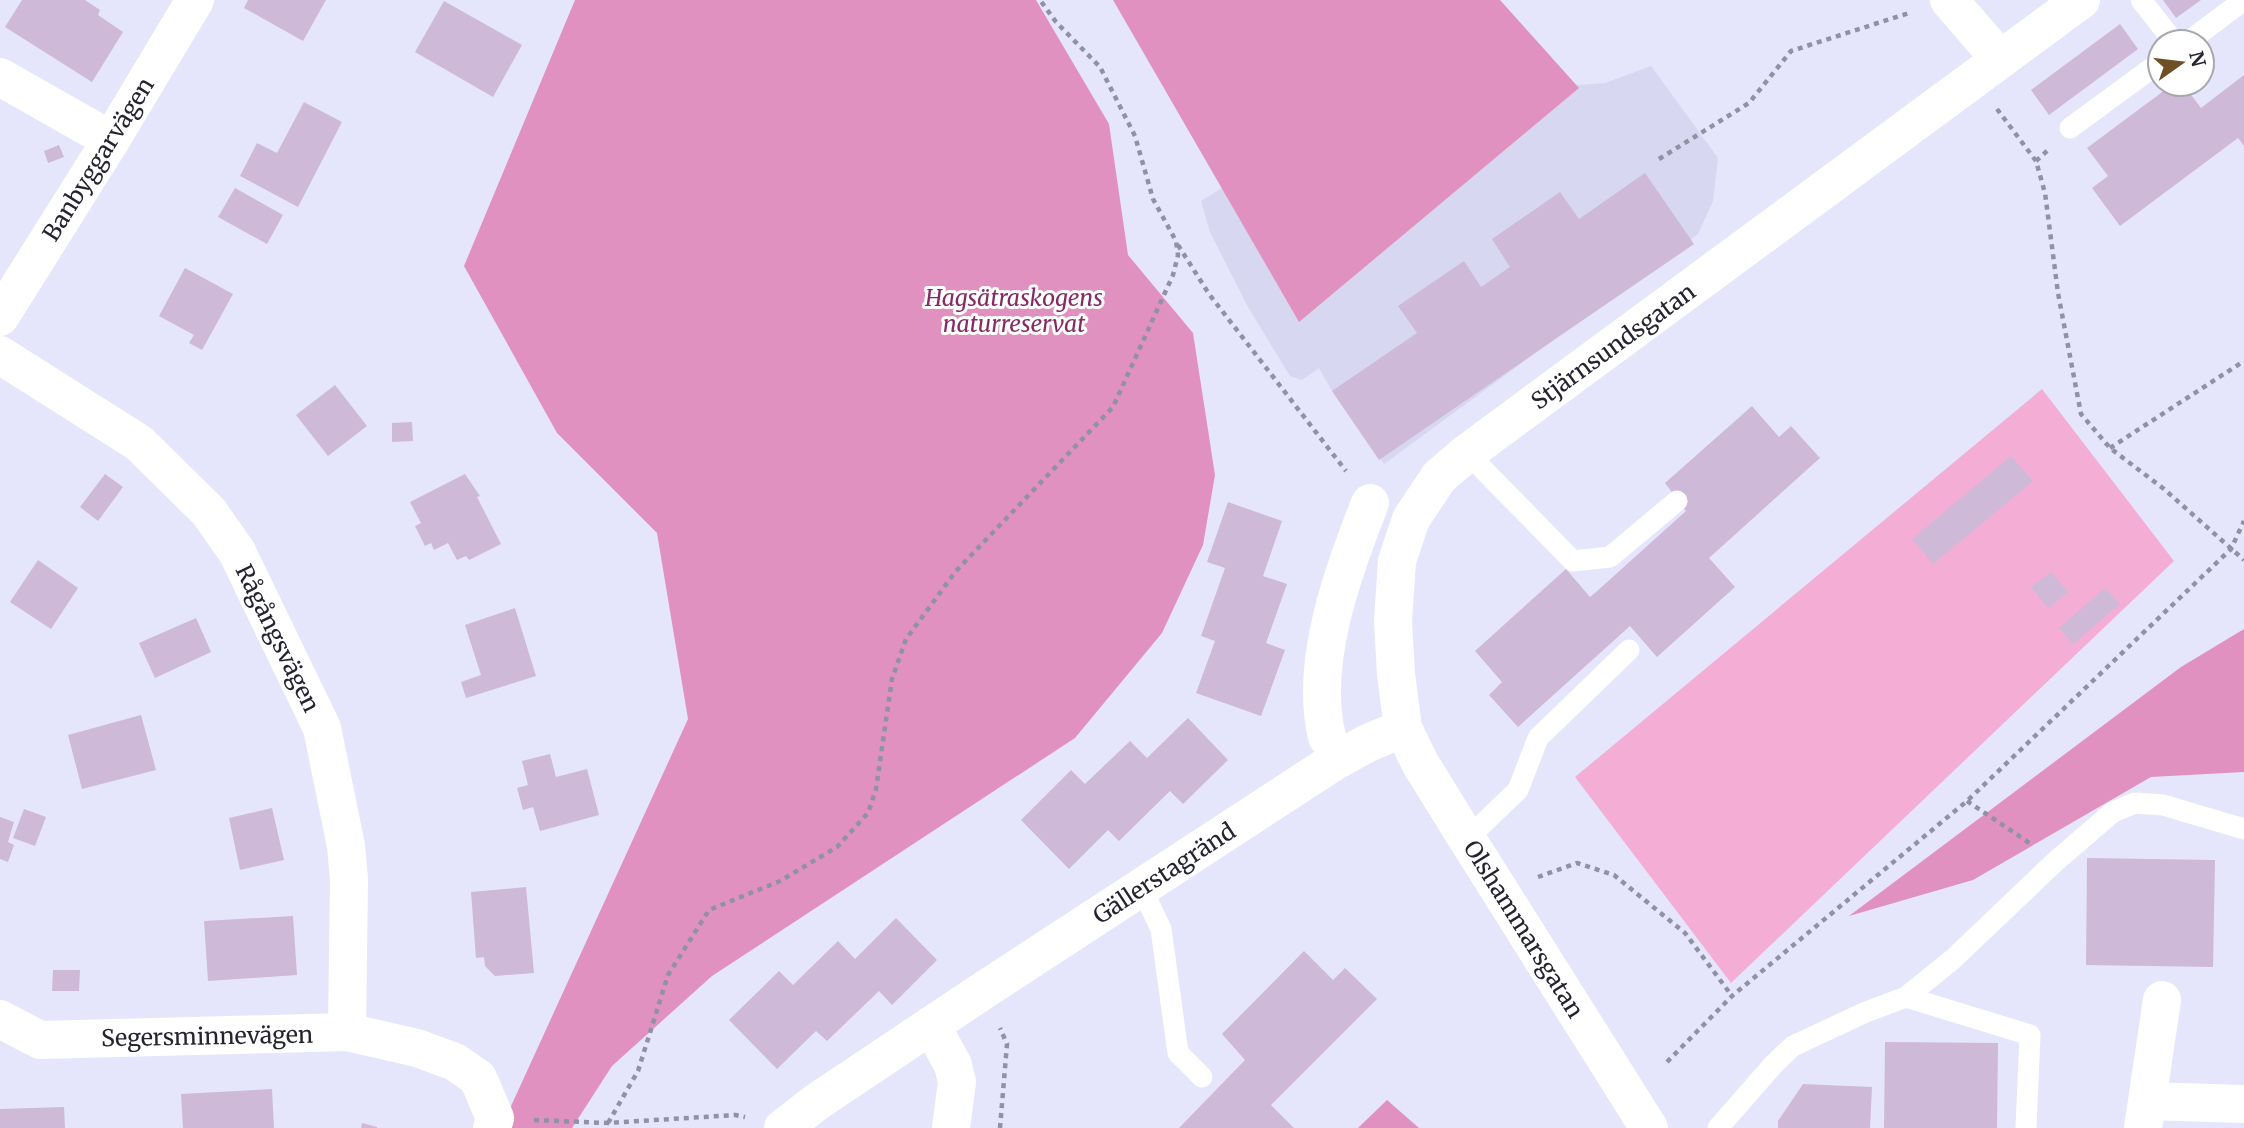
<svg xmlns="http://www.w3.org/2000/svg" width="2244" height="1128" font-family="Merriweather,serif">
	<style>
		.built { fill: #d7d7f1 }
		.green { fill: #f4aed5 }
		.forest { fill: #e191bf }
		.building { fill: #ceb9d9 }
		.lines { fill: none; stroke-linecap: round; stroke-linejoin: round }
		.path { stroke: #9091a3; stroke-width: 4.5; stroke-dasharray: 5 5; stroke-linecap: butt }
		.lane { stroke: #fff; stroke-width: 21 }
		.street { stroke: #fff; stroke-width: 38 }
		.labels { text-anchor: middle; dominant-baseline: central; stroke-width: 6; stroke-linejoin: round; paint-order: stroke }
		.street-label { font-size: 23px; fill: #242431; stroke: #fff }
		.park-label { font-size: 23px; font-style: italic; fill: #862a66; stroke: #fff }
	</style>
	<rect width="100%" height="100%" fill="#e5e6fc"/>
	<!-- built -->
	<polygon class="built" points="1651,66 1718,158 1713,201 1698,234 1384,464 1332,391 1319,368 1302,380 1290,376 1248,307 1210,232 1201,201 1279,153 1427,95 1605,83"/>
	<!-- green -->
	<polygon class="green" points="2042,389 2174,561 1731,983 1575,777"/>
	<!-- forest -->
	<g class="forest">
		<polygon points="575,0 1036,0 1109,124 1128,255 1193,333 1215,475 1203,545 1162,633 1075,738 712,976 612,1066 572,1128 501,1128 688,719 657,533 557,433 464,266"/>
		<polygon points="1113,0 1500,0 1579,88 1299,322"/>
		<polygon points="2244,629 2244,772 2151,777 1973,880 1849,916 2181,667"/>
		<polygon points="1387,1100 1419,1128 1358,1128"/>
	</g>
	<!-- building -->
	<g class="building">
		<polygon points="22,0 85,0 100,10 98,15 123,32 92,82 5,27"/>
		<polygon points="248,0 326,0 303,41 244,8"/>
		<polygon points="2163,0 2201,0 2176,18"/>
		<polygon points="444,1 522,45 493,97 415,52"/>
		<polygon points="2120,24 2138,49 2049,115 2031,90"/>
		<polygon points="2244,75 2244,146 2238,138 2120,226 2092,188 2108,176 2087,148 2173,84 2183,84 2201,108"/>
		<polygon points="304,102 342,122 298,207 240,176 257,143 277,153"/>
		<polygon points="59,145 64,157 48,163 44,151"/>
		<polygon points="1645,173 1694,244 1379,460 1332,391 1417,333 1398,306 1464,261 1481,287 1510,267 1492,239 1560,192 1579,219"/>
		<polygon points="235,188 283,215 267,244 218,217"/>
		<polygon points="185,268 233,294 202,350 189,343 194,335 159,316"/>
		<polygon points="335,385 367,426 328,456 296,415"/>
		<polygon points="1752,406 1779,437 1791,426 1820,458 1709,558 1735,587 1657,657 1630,626 1518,727 1489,695 1502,682 1475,651 1566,569 1590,597 1596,592 1686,511 1665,483"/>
		<polygon points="412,422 413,441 392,442 392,423"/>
		<polygon points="2011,456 2033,481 1933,564 1912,539"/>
		<polygon points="105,474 123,487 98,521 80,507"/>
		<polygon points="465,474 480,496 477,497 501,544 469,560 466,556 457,560 448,543 434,550 431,543 425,546 415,526 421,523 410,502"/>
		<polygon points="1228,502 1282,521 1263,576 1287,584 1266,643 1285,650 1261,716 1196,693 1215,641 1201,636 1225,568 1207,562"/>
		<polygon points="38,560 78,588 51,629 10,602"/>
		<polygon points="2051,572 2068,592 2048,608 2031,587"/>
		<polygon points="2105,588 2120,604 2073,644 2059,628"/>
		<polygon points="515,608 536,676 466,698 461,682 481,675 465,625"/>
		<polygon points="196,618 211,652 155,678 139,643"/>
		<polygon points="141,715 156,770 82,789 68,735"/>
		<polygon points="1188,718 1228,760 1183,804 1170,791 1119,841 1108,830 1069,869 1021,820 1071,770 1085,784 1130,741 1147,758"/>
		<polygon points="550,754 556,777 587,769 599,815 540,831 533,807 523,810 517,788 528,785 522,761"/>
		<polygon points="272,808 284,860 240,870 229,818"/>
		<polygon points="24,809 46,817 35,846 13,838"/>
		<polygon points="0,817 14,822 8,842 14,845 8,862 0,859"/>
		<polygon points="2087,858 2215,860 2213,967 2086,965"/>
		<polygon points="526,887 534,973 495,976 485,966 484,957 476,958 471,892"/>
		<polygon points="293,916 297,975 208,981 204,921"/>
		<polygon points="896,918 937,960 892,1005 879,991 827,1041 816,1031 777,1069 729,1020 779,971 793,985 838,941 855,959"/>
		<polygon points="1304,951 1333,980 1345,968 1377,999 1271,1105 1294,1128 1179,1128 1245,1060 1222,1034"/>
		<polygon points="53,970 80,970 79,991 52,991"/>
		<polygon points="1885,1042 1998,1043 1997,1128 1884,1128"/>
		<polygon points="1803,1084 1872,1087 1870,1128 1778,1128 1778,1121"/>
		<polygon points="272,1089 274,1128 183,1128 181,1094"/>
		<polygon points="64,1107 65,1128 0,1128 0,1109"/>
		<polygon points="362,1123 377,1127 377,1128 361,1128"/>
	</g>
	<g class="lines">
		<!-- path -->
		<g class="path">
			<polyline points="1997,109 2036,161 2045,193 2058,293 2081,414 2110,448 2164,489 2244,560"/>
			<polyline points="1659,159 1749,103 1791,51 1912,12"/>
			<polyline points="2036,161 2048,150"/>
			<polyline points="1178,245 1209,294 1346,471"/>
			<polyline points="2110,448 2244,361"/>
			<polyline points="1967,801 2031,844"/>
			<polyline points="1538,877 1577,863 1614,875 1685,933 1732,996"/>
			<polyline points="1667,1062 1732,996 1967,801 2231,549 2244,521"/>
			<polyline points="534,1120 608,1123 735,1115 745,1117"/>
			<polyline points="608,1123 638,1071 668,975 709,910 780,881 837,847 868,813 876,789 892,679 906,639 956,571 1113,407 1173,275 1178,255 1176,241 1153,199 1135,136 1100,67 1056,22 1040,0"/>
			<polyline points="1000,1128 1007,1044 1000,1028"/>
		</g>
		<!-- lane -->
		<g class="lane">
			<polyline points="2141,0 2174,42"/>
			<polyline points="2188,42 2244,0"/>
			<polyline points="2070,128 2160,62"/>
			<polyline points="1467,453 1573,561 1610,557 1677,501"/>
			<polyline points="1467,839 1518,790 1538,738 1629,650"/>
			<polyline points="1142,889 1161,929 1178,1053 1202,1077"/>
			<polyline points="1906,997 1952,960 2056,861 2113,812 2135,803 2163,805 2244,829"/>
			<polyline points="1718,1128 1774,1064 1793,1046 1866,1012 1906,997 2030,1035 2026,1128"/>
		</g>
		<!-- street -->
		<g class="street">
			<polyline points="1949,0 2000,59"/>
			<polyline points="0,77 111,140"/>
			<polyline points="0,317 111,140 195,0"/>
			<polyline points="0,355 139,443 209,512 237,552 322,728 346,846 349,879 347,1032"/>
			<path d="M1327,737C1309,662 1343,573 1370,503"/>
			<polyline points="0,1019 40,1040 347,1032 417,1048 455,1062 478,1078 495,1118 492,1128"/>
			<polyline points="931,1025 953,1065 957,1082 951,1128"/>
			<polyline points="2148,1101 2244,1104"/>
			<polyline points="783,1128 818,1101 984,990 1335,761 1366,744 1403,728"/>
			<polyline points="1649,1128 1467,839 1420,763 1403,728 1396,674 1393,621 1397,561 1411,519 1439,477 1467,453 2081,0"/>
			<polyline points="2143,1128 2162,1000"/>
		</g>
	</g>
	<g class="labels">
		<!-- street labels -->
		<g class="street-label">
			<text transform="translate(98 159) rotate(-58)">Banbyggarvägen</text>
			<text transform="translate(1613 346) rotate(-36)">Stjärnsundsgatan</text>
			<text transform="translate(278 638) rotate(64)">Rågångsvägen</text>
			<text transform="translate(1164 873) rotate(-33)">Gällerstagränd</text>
			<text transform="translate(1524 929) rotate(58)">Olshammarsgatan</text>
			<text transform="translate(207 1036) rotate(-1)">Segersminnevägen</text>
		</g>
		<!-- park labels -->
		<g class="park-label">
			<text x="1014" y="297">Hagsätraskogens<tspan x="1014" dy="26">naturreservat</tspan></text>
		</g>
	</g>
	<!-- north arrow -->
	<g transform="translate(2181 63) rotate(76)"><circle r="33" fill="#ffffff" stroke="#a7a7ad" stroke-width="2"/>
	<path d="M0-5L12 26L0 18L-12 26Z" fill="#6e5024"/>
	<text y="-10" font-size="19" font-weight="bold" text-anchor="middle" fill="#242431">N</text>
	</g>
</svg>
